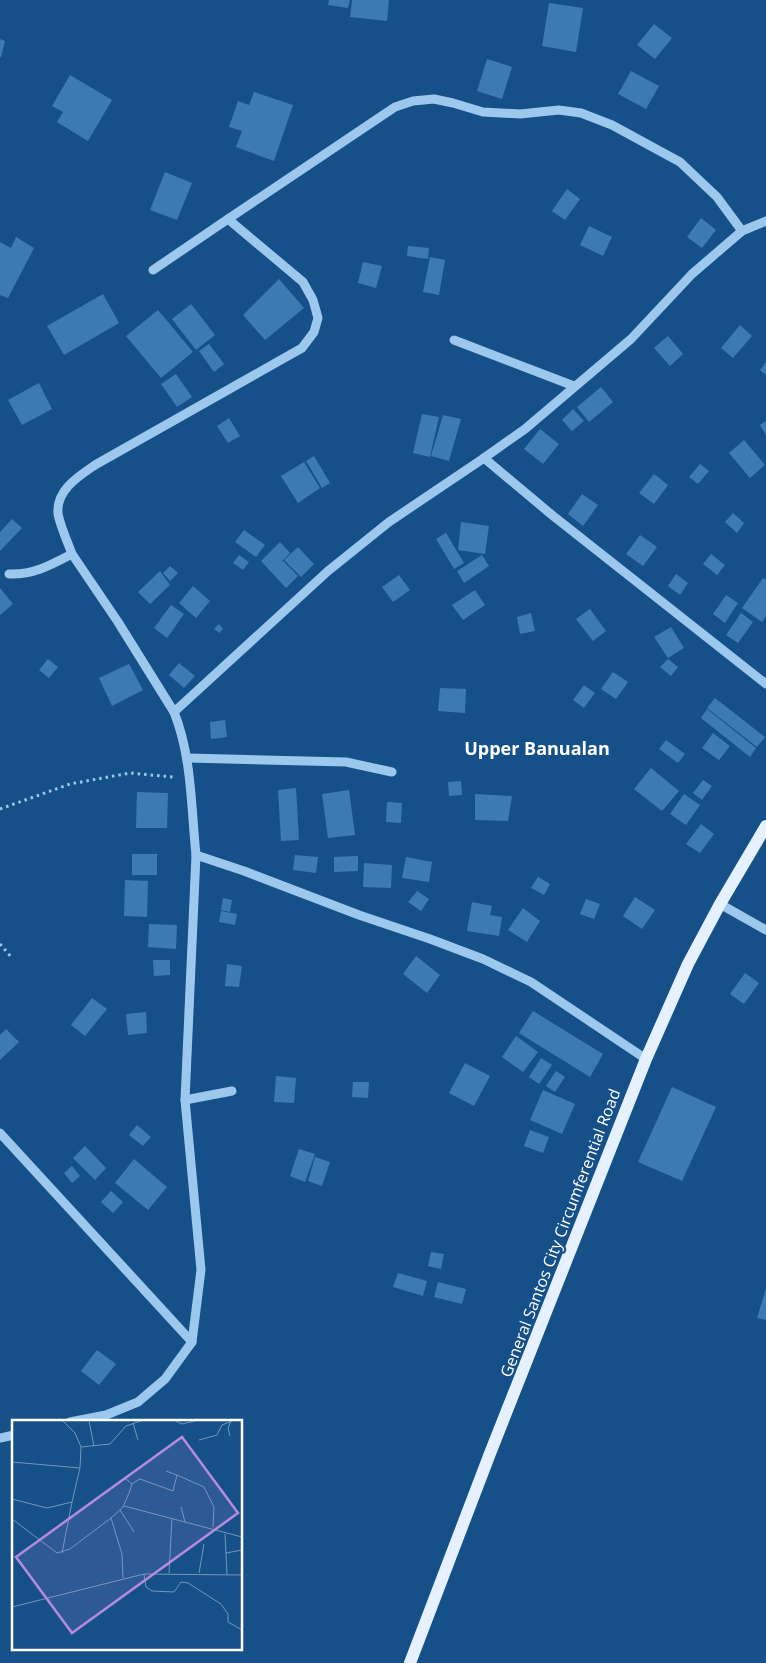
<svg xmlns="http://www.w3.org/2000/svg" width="766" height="1663" font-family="'Open Sans',sans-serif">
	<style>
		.building { fill: #3e7ab2 }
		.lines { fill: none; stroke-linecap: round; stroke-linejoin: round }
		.path { stroke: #9dc8ee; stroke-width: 3; stroke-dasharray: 2.5 4; stroke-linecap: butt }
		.minor { stroke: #9dc8ee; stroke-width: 9 }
		.major { stroke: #e5f1ff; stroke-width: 12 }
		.labels { text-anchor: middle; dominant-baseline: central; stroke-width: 4.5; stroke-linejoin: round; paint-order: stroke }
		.street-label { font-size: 16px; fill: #fff; stroke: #165089 }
		.neighbourhood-label { font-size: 18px; font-weight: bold; fill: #fff; stroke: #165089 }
		.inset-road { fill: none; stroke: #7396b8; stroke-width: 1 }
		.view { fill: #b68bdc; fill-opacity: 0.15; stroke: #b68bdc; stroke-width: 2.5 }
		.inset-edge { fill: none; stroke: #fff; stroke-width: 2.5 }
	</style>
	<rect width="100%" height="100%" fill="#165089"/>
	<!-- building -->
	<g class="building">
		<polygon points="329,0 350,0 348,8 328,5"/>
		<polygon points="352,0 389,0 387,21 350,17"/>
		<polygon points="549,3 583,8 576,52 542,46"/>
		<polygon points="654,24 672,38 655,59 637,45"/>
		<polygon points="0,39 5,41 1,57 0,57"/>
		<polygon points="487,59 512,67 502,99 477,91"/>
		<polygon points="631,71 659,86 646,109 618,94"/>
		<polygon points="70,75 112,100 88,141 57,122 63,112 52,106"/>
		<polygon points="254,92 293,105 274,161 236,147 242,131 229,127 238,101 249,105"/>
		<polygon points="165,172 192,183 177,220 150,210"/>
		<polygon points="567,189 580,199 565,220 552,211"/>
		<polygon points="701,218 716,230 702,248 687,237"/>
		<polygon points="589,226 612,237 603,256 580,245"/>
		<polygon points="16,237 34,248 8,298 0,295 0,242 11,248"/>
		<polygon points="408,246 429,248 428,259 407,256"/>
		<polygon points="430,257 445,260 439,295 423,292"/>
		<polygon points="363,262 382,266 376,288 358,283"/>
		<polygon points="279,279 304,308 265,340 243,315"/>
		<polygon points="103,294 119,323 64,355 47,326"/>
		<polygon points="191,304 215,335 196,350 172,319"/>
		<polygon points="158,310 193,352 161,378 126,336"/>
		<polygon points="740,325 752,336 733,358 721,348"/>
		<polygon points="668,336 683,354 670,366 654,348"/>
		<polygon points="209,344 224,364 214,372 199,351"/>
		<polygon points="766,362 766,375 760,370"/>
		<polygon points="176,374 192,397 177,407 161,384"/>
		<polygon points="39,383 52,409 22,425 8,400"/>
		<polygon points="601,387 613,402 589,422 577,407"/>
		<polygon points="573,409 584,421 572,431 562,420"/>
		<polygon points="422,414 439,417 430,457 413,453"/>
		<polygon points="443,415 461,419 449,461 431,456"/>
		<polygon points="229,418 240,436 228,443 217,426"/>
		<polygon points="766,421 766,435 760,425"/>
		<polygon points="540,429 559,444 543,464 524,449"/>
		<polygon points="744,440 765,465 750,478 729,453"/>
		<polygon points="314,456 330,483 322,488 306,461"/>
		<polygon points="304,462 320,488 298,503 281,476"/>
		<polygon points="700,464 709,471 698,484 689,477"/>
		<polygon points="654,474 668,485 654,504 639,493"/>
		<polygon points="582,494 598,505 583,526 568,514"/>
		<polygon points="733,513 744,523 737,533 725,522"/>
		<polygon points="12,519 22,528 0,551 0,532"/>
		<polygon points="461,522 489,526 485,554 458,550"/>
		<polygon points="244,530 265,545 256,557 235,542"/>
		<polygon points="446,533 464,563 454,569 436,539"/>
		<polygon points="640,535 657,547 643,566 626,554"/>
		<polygon points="280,542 290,553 281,562 283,561 298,576 286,588 261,561"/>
		<polygon points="298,547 314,564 301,577 284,560"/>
		<polygon points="711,554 725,565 717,575 703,564"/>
		<polygon points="239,555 249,562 243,570 233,563"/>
		<polygon points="482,555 489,566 464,583 457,571"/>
		<polygon points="170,566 178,573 170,581 163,573"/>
		<polygon points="160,571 170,585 150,604 138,592"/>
		<polygon points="676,574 688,583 680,595 668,586"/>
		<polygon points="399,575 410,590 393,602 382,587"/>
		<polygon points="763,578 766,580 766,616 762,622 742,608"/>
		<polygon points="193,586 210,601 196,618 179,603"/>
		<polygon points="0,588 13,604 0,615"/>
		<polygon points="475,590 485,605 463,620 452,605"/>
		<polygon points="726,595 738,603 725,623 713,614"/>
		<polygon points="171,605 184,614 167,638 154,628"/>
		<polygon points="590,609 606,631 593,641 576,619"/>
		<polygon points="531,613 535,631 520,634 517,617"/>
		<polygon points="741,613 753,622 738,643 726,635"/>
		<polygon points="219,624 223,629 219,633 214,629"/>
		<polygon points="671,627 684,648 668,658 654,637"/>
		<polygon points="48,659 58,667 49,678 39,670"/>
		<polygon points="668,659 678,667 671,676 660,667"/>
		<polygon points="179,663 195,676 184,688 169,675"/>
		<polygon points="129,664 143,690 112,706 99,678"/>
		<polygon points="613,672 628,682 616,699 601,689"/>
		<polygon points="584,685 595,693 584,708 573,700"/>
		<polygon points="440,688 466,689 465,713 438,711"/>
		<polygon points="715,698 765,737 757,747 707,708"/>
		<polygon points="707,709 756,748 750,757 701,718"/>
		<polygon points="225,720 227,737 211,739 210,722"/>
		<polygon points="713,733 730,746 719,760 702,748"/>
		<polygon points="666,740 685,754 678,763 659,749"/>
		<polygon points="651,768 679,791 662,811 634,789"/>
		<polygon points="703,780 712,786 702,800 693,793"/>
		<polygon points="461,781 462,795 449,796 448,782"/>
		<polygon points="296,788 299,840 281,841 278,790"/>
		<polygon points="349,790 355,835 328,838 322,794"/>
		<polygon points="137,792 168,793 167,828 136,828"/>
		<polygon points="475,794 512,796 508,821 475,820"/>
		<polygon points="684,794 700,805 686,825 670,814"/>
		<polygon points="387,802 402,803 401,823 386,822"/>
		<polygon points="701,824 714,834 700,853 686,844"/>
		<rect x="132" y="854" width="25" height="21"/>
		<polygon points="295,855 318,857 316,873 293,870"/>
		<polygon points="358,856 358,871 334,872 334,857"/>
		<polygon points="406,857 432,862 429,882 402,878"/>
		<polygon points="364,863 392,865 391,888 363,887"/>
		<polygon points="538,877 550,884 544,895 531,888"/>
		<polygon points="125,880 148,881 147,917 124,916"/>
		<polygon points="417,891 429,899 421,911 408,902"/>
		<polygon points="635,897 655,910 642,929 623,916"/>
		<polygon points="223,898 232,900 230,912 221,910"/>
		<polygon points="586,899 600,904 594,919 580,914"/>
		<polygon points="472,902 492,906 490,915 502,917 499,936 467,931"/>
		<polygon points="523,908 540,921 527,942 508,930"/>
		<polygon points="221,911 237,914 235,925 219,922"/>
		<polygon points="149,924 177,925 176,949 148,947"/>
		<polygon points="416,956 440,975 427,993 403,974"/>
		<polygon points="153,960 170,960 170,975 154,976"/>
		<polygon points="227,964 242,966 239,987 225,986"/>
		<polygon points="745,973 759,983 744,1004 730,994"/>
		<polygon points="92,998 107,1009 85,1036 71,1025"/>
		<polygon points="533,1011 603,1054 590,1077 519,1033"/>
		<polygon points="146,1012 147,1033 128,1035 126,1014"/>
		<polygon points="6,1029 19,1042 0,1060 0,1035"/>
		<polygon points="516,1036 538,1052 523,1072 502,1057"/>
		<polygon points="541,1058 552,1065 539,1084 529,1077"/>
		<polygon points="465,1063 490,1076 474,1106 449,1093"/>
		<polygon points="556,1071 565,1077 555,1092 546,1086"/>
		<polygon points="276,1076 296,1078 294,1103 274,1102"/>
		<polygon points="353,1082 369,1082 368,1098 352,1097"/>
		<polygon points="672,1087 716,1107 682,1181 638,1162"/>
		<polygon points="543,1090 575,1104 562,1134 530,1120"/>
		<polygon points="137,1125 151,1137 143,1146 129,1135"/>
		<polygon points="530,1130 549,1137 543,1153 524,1146"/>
		<polygon points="85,1146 106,1168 95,1180 73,1158"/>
		<polygon points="299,1149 315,1154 305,1182 290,1176"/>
		<polygon points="315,1157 330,1162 322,1186 308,1181"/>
		<polygon points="134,1159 167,1187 148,1210 115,1183"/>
		<polygon points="72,1166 80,1176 72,1183 64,1173"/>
		<polygon points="111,1191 123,1202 113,1213 101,1202"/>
		<polygon points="431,1252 444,1254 441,1269 428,1266"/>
		<polygon points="398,1273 427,1281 423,1296 393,1287"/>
		<polygon points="438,1282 466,1289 462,1304 434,1297"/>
		<polygon points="766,1289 766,1320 757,1318"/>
		<polygon points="97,1350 116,1364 99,1385 81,1371"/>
	</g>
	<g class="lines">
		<!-- path -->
		<g class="path">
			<polyline points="0,809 70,784 130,773 173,777"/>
			<polyline points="0,944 12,958"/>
		</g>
		<!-- minor -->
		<g class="minor">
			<polyline points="228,219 395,107 413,101 434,99 453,103 483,112 520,114 559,110 581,113 612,125 680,162 717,197 742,231"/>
			<polyline points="454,340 574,386"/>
			<polyline points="484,458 552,515 766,684"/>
			<path d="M72,554C68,543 59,523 58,513C56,490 79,476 95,465L302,348L314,332L318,318L313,300L303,282L228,219L153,270"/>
			<path d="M9,574C33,575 51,565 72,554L118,622L174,712C192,757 191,807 196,855"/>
			<polyline points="174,712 328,571 389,522 484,458 525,429 631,339 692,274 742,231 766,221"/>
			<polyline points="188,758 346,762 392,772"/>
			<polyline points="720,904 766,930"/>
			<polyline points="185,1100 232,1091"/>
			<polyline points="0,1133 192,1342"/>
			<polyline points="70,1422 106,1415 138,1402 165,1379 192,1342 201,1270 185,1100 196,855 244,871 359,915 430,939 483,959 531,982 646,1059"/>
			<polyline points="0,1438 14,1435"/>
		</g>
		<!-- major -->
		<polyline class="major" points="410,1663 489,1456 646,1059 688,964 720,904 766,826"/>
	</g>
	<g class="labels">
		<!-- street labels -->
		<g class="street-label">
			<text transform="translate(560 1233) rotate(-69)">General Santos City Circumferential Road</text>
		</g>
		<!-- neighbourhood labels -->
		<g class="neighbourhood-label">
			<text x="537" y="748">Upper Banualan</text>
		</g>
	</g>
	<!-- overview -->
	<g transform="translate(12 1420)">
		<rect width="230" height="230" fill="#165089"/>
		<path class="inset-road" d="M51,1L63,13L69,27L98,24L114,6L129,1M77,1L82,26M164,1L170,4L183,1M121,3L126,20M218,16L216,8L219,1M187,20L205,15L210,5L220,1M0,42L68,48M165,55L192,67L202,87L201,107M120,64L128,59L161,71L165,55L154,51M0,79L35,88L60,82L68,48L69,27M112,86L230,117M169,87L173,102M108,90L122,112M99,98L111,87L117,73L120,64L114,59M0,99L45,133L58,129L99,98L110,134L111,158M213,114L215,154M50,133L60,82M214,133L230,130M157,153L160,98M187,153L192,124M132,154L134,167L140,171L162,172L169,162L176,163L209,184L216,194V202L230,210M0,187L132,154L230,155"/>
		<path class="view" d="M170,17L226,93L60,213L4,137Z"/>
		<rect width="230" height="230" class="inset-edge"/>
	</g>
</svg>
